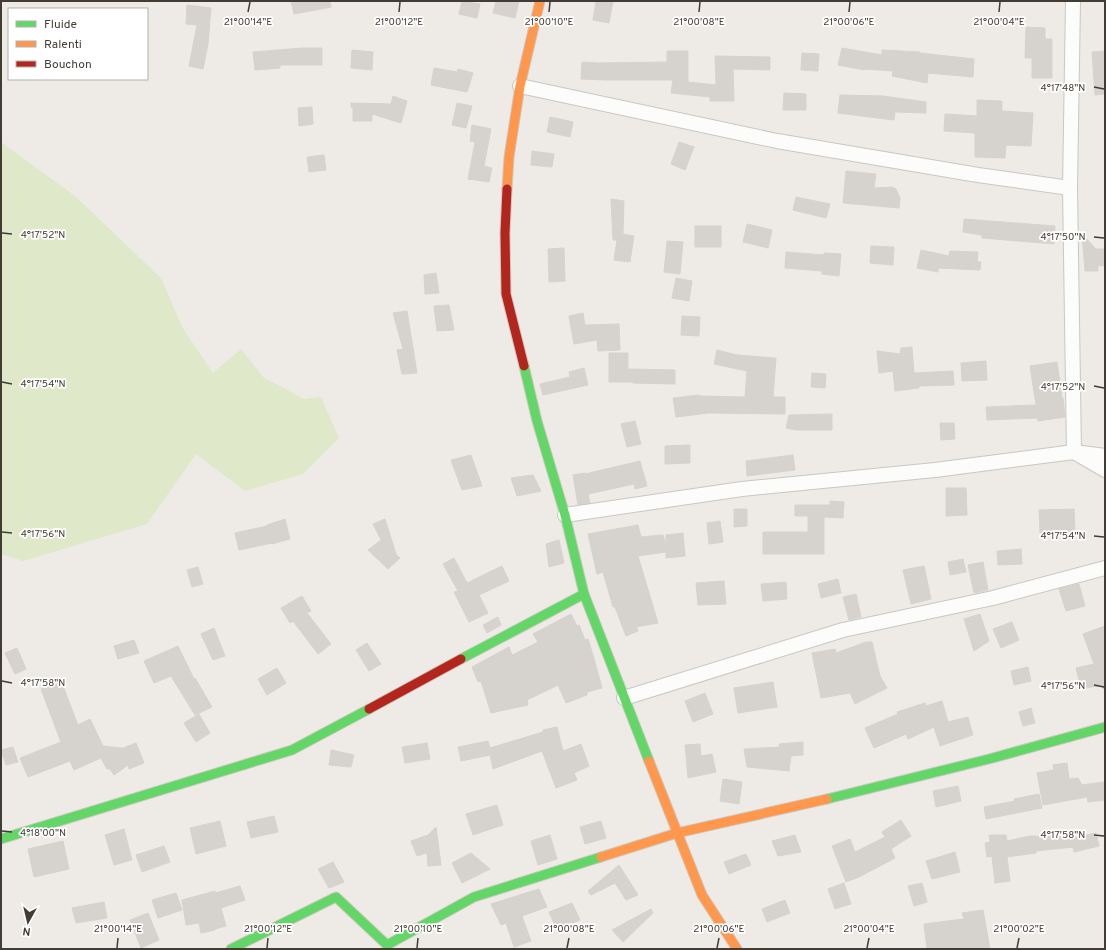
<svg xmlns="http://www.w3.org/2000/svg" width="1106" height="950" font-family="Overpass,sans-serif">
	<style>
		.green { fill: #dfe8c8 }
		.building { fill: #d6d2ce; stroke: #d6d2cd }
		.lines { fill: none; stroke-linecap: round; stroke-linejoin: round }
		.street-casing { stroke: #cac7c3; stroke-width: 16 }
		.fast-casing { stroke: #cdc7bf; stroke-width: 11 }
		.slow-casing { stroke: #cdc7bf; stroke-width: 11 }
		.jam-casing { stroke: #cdc7bf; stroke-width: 11 }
		.street { stroke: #fcfcfb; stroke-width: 14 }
		.fast { stroke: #63d668; stroke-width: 9 }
		.slow { stroke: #ff974d; stroke-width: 9 }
		.jam { stroke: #b3261e; stroke-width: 9 }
		.ticks { fill: none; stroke: #433c34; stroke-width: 1.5 }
		.ticks-label { font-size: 10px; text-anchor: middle; fill: #433c34; stroke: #fff; stroke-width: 3.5; stroke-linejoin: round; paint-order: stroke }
	</style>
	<rect width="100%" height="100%" fill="#eeebe7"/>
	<!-- green -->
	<polygon class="green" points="1,142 75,196 161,278 182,327 213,373 241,349 263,377 304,399 321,397 339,438 303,474 245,491 196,454 147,524 23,561 1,554"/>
	<!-- building -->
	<g class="building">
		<polygon points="291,1 330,1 331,7 294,14"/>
		<polygon points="462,1 480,4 477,18 459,14"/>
		<polygon points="496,1 519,1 515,18 493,13"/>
		<polygon points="596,1 613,1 609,23 593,20"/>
		<polygon points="187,5 211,8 208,44 203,69 189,66 197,25 186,24"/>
		<polygon points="1026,27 1045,28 1045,39 1052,39 1052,78 1032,78 1032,58 1025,58"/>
		<polygon points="302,48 322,48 322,65 280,65 280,68 255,70 253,52"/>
		<polygon points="842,48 882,55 882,50 920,52 920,53 974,59 973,77 928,73 927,83 892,76 893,71 865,69 864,70 838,65"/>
		<polygon points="352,50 373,52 372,70 351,68"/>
		<polygon points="667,51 688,51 688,82 716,85 715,56 770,57 770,70 733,69 734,101 710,101 710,97 671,93 673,80 607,80 581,79 582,62 598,63 667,62"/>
		<polygon points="1105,51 1105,94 1095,95 1092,52"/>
		<polygon points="802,53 819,54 818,71 801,70"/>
		<polygon points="434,68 457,72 458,69 473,73 467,92 431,85"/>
		<polygon points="784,93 806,94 806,110 783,110"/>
		<polygon points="840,95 883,96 926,102 926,113 895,112 894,120 838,113"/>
		<polygon points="393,96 407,101 401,123 372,114 372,121 353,121 353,108 351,107 351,103 391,104"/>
		<polygon points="977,100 1002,101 1002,111 1033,113 1031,146 1006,145 1005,158 975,157 975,133 944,131 945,114 977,116"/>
		<polygon points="457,103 472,106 466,128 452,125"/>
		<polygon points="312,107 313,124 299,126 298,108"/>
		<polygon points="550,117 573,122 570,137 547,132"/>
		<polygon points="472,125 491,129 484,166 492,168 489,182 468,179 475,142 470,141"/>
		<polygon points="679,142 694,147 685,170 671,164"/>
		<polygon points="532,151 554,154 552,167 531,165"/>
		<polygon points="324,155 326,170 309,172 307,157"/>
		<polygon points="846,171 876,174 874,188 892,187 896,189 900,198 899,208 843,203"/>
		<polygon points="796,197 830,204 826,218 793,210"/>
		<polygon points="611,199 624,201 623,234 634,236 630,262 614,260 617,240 613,240"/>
		<polygon points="964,219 1055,226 1054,244 982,238 982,235 963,232"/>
		<polygon points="747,224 772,230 768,248 743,242"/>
		<rect x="695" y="226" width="26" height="21"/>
		<polygon points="1082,234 1096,249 1105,249 1105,266 1098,265 1098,271 1085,271"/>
		<polygon points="667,241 683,242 680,274 664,272"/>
		<polygon points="871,246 894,247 893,265 870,263"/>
		<polygon points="564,248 565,281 549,282 548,249"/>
		<polygon points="921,250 949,256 950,251 978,252 977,262 981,262 980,270 938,268 938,272 917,268"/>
		<polygon points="786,252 824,255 824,253 841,254 839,276 822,274 822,271 785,268"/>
		<polygon points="436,273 439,293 425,294 424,275"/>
		<polygon points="676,278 692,281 689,301 672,298"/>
		<polygon points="449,305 454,330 437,331 434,306"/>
		<polygon points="407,311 417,373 402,374 397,350 403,349 393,313"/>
		<polygon points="583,313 585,325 619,324 620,350 598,351 597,340 574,344 569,316"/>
		<polygon points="682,316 700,317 699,336 681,335"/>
		<polygon points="912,347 914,373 953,371 954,385 919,386 919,388 895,391 893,371 879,373 877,351 900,354 901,348"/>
		<polygon points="717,350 737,355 776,358 773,397 785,397 785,414 708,413 676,417 673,398 699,395 699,396 745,397 747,371 714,364"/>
		<polygon points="609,353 628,353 628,369 675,370 675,384 633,383 633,382 609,382"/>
		<polygon points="986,361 987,380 962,381 961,363"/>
		<polygon points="1057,362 1062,398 1063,398 1065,417 1038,421 1037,418 987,420 986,407 1036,405 1030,366"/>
		<polygon points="584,368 588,385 543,395 540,384 570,377 569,372"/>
		<polygon points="812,373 826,374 825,388 811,387"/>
		<polygon points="832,414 832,430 796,430 786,428 789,415"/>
		<polygon points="635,421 641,444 627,447 621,424"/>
		<polygon points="940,423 954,423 955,439 941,440"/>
		<polygon points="690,445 690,463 665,464 665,446"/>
		<polygon points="471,455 482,486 462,490 451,460"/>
		<polygon points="793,455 795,470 747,476 746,461"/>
		<polygon points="640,461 647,486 635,489 634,484 588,494 590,503 578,505 573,475 585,473 585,474"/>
		<polygon points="533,475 541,491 517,496 511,478"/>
		<polygon points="946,488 966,488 967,515 946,516"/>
		<polygon points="830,501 844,502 843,518 824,517 824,554 763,554 763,532 808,532 808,516 795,516 795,505 830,505"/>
		<polygon points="734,509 747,509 747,526 734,527"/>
		<polygon points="1074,509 1075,532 1040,533 1039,510"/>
		<polygon points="285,519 290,539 272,544 272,543 239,550 235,533 267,526 267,525"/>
		<polygon points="385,519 396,554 400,558 388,569 368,550 381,540 373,524"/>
		<polygon points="720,521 723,542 709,544 707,523"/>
		<polygon points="638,525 641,537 663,535 666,545 666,535 683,533 685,556 666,558 666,552 638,556 658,623 636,627 638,631 626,636 615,607 613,607 603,572 597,574 588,534"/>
		<polygon points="559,540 564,563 549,567 546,544"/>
		<polygon points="1021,549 1022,564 998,565 997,551"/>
		<polygon points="454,558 467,583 502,566 509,581 479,595 488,613 469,622 454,592 458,591 443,564"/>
		<polygon points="963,559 966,572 950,575 948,562"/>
		<polygon points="983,562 988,590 974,593 968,565"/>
		<polygon points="924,566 931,599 911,604 903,570"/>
		<polygon points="198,567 203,584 192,587 187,570"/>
		<polygon points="838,579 841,593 821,598 818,584"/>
		<polygon points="724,581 726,604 698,605 696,583"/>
		<polygon points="786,582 787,599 763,601 761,584"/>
		<polygon points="1079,584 1085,606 1066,611 1059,589"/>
		<polygon points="856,594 861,617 849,620 843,597"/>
		<polygon points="302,596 311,611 307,613 331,644 318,654 293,621 290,623 281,608"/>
		<polygon points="571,614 577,626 579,625 585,640 588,639 595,662 602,688 587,692 587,695 566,703 558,685 527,700 528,705 491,713 481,681 478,682 472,667 509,647 512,655 538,642 533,634"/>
		<polygon points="980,614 989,641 974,651 964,619"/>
		<polygon points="498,617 501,625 487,633 483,625"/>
		<polygon points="1012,622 1019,640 1001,648 993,629"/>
		<polygon points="1105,626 1105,689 1103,689 1102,685 1081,689 1076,668 1094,664 1083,634"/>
		<polygon points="214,628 225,656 213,660 201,634"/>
		<polygon points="134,640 139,653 118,659 114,646"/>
		<polygon points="866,642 872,642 880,676 887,688 855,704 850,693 821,698 812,653 835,649 836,653"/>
		<polygon points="367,643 381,664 369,671 356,650"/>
		<polygon points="178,646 194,679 195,678 212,707 195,715 171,676 154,683 144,661"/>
		<polygon points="17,648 26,669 15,674 5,653"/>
		<polygon points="1028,667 1031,681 1014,685 1011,671"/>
		<polygon points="277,668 286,683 267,695 258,679"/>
		<polygon points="61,681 78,725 90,719 103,746 122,748 118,750 136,743 144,763 129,769 128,765 114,775 110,769 107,769 101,758 74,770 70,761 28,777 20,758 61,742 41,689"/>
		<polygon points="773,682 777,707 738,713 734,688"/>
		<polygon points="705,693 713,714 693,722 685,701"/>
		<polygon points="942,701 948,722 968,717 973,735 940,746 934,727 908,739 906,734 874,748 865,728 898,714 897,712 925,703 926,706"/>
		<polygon points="1031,708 1035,723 1023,726 1019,712"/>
		<polygon points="199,714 210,733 196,742 184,723"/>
		<polygon points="557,727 563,751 581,744 589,766 574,773 577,780 556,788 542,751 493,769 490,755 461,761 458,747 488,741 490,748 543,732 543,730"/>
		<polygon points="803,742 803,755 791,756 789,771 747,767 744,749 780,747 779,744"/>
		<polygon points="427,743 430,759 405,763 402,747"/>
		<polygon points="700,744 701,756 712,754 716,772 688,778 685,745"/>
		<polygon points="13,747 18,762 6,765 1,750"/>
		<polygon points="331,750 354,755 351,767 329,765"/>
		<polygon points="1067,763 1069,779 1078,778 1082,785 1105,782 1105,800 1088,802 1087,797 1043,805 1037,773 1054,770 1053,765"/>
		<polygon points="723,779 742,782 739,804 720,801"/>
		<polygon points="958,786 961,801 936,807 933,791"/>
		<polygon points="1039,794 1042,808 986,819 984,807 1015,801 1014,799"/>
		<polygon points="497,805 503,825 473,835 466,814"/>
		<polygon points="274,816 278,832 251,838 247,822"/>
		<polygon points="901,820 911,836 891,849 895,858 859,877 846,882 832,846 850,839 855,852 885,837 882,832"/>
		<polygon points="220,821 226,846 196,854 190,828"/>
		<polygon points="601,821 606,838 585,844 580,827"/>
		<polygon points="436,827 441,865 428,866 427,853 417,856 411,841 428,835"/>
		<polygon points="124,829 132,860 114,865 105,835"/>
		<polygon points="1096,833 1099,846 1074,852 1073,847 1036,851 1036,853 1007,857 1010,881 995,883 992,856 987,857 985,843 990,842 989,835 1006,835 1007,841 1030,836 1077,837"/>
		<polygon points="550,835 557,859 538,865 531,841"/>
		<polygon points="795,835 801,852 778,856 772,841"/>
		<polygon points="63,841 69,869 34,877 28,849"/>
		<polygon points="164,846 170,862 142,872 136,855"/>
		<polygon points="955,852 960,872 932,879 926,861"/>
		<polygon points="471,853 490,869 462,883 452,863"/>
		<polygon points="746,854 751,865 729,874 724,862"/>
		<polygon points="333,862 344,882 329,888 318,869"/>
		<polygon points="619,865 638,895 626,900 615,883 591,895 588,891"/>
		<polygon points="844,883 851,904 835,909 828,889"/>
		<polygon points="922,883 927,902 914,906 908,886"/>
		<polygon points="240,886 245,900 221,908 226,926 215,929 215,930 201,933 199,923 186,925 182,900 215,891 215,893"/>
		<polygon points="539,889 547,907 522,916 531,941 514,947 506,923 501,925 491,904"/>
		<polygon points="176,893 182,910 158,918 152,900"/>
		<polygon points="785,900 790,913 767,922 762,909"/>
		<polygon points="104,902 107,918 76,923 72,908"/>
		<polygon points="572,903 580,920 557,930 549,912"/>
		<polygon points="651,909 653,913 623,942 612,930"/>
		<polygon points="983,910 990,949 927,949 924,924 964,919 962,913"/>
		<polygon points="148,913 159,940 141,948 130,920"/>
	</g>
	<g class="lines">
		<!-- street casing -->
		<g class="street-casing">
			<g id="street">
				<polyline points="1073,1 1070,188 1074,452 1105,470"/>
				<polyline points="520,86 777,141 978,175 1070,188"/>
				<polyline points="565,515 742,489 935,470 1074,452 1105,456"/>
				<polyline points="624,698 843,630 993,598 1105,568"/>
			</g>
		</g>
		<!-- fast casing -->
		<g class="fast-casing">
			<g id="fast">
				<polyline points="524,366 537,421 565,515 584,594 649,761"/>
				<polyline points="461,659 584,594"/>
				<polyline points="827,799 989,759 1105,727"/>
				<polyline points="1,839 292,750 369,709"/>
				<polyline points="231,949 336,897 387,945 474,897 601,857"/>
			</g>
		</g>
		<!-- slow casing -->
		<g class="slow-casing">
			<g id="slow">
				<polyline points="507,189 509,157 520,86 540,1"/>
				<polyline points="649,761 702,895 737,949"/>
				<polyline points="601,857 677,833 827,799"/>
			</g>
		</g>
		<!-- jam casing -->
		<g class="jam-casing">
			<g id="jam">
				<polyline points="507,189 505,233 506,294 524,366"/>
				<polyline points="369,709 461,659"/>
			</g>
		</g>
		<!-- street -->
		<use href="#street" class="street"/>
		<!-- fast -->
		<use href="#fast" class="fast"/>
		<!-- slow -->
		<use href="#slow" class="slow"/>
		<!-- jam -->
		<use href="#jam" class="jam"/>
	</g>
	<!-- ticks -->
	<path class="ticks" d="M248,12L250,2M399,12L400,2M549,12L550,2M699,12L700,2M849,12L850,2M999,12L1000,2M1094,87L1104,89M2,233L12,234M1094,237L1104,238M2,382L12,384M1094,386L1104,388M2,532L12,533M1094,536L1104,537M2,681L12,683M1094,685L1104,687M2,831L12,832M1094,835L1104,836M117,948L118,938M267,948L268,938M417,948L418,938M567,948L569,938M717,948L719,938M867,948L869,938M1017,948L1019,938"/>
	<g class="ticks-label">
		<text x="248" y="25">21°00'14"E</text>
		<text x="399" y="25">21°00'12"E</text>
		<text x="549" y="25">21°00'10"E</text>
		<text x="699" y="25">21°00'08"E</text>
		<text x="849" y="25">21°00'06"E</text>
		<text x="999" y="25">21°00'04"E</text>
		<text x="1063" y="91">4°17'48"N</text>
		<text x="43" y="238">4°17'52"N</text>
		<text x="1063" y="240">4°17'50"N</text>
		<text x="43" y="387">4°17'54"N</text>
		<text x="1063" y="390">4°17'52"N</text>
		<text x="43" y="537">4°17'56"N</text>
		<text x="1063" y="539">4°17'54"N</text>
		<text x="43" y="686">4°17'58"N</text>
		<text x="1063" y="689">4°17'56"N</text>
		<text x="43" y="836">4°18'00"N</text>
		<text x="1063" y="838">4°17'58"N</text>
		<text x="118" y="932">21°00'14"E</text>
		<text x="268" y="932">21°00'12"E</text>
		<text x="418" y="932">21°00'10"E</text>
		<text x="569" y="932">21°00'08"E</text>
		<text x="719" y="932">21°00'06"E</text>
		<text x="869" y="932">21°00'04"E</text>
		<text x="1019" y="932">21°00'02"E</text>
	</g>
	<!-- border -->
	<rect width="1106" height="950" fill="none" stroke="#433c34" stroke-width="4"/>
	<!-- legend -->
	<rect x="8" y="8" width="140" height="72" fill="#ffffff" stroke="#b4b1ae"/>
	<rect x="16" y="21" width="20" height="6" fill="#63d668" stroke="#b4b1ae"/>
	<text x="44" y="28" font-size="12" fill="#433c34">Fluide</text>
	<rect x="16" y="41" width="20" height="6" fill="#ff974d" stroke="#b4b1ae"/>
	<text x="44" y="48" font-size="12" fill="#433c34">Ralenti</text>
	<rect x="16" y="61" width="20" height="6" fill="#b3261e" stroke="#b4b1ae"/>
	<text x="44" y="68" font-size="12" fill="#433c34">Bouchon</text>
	<!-- north arrow -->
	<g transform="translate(28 922) rotate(188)" stroke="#ffffff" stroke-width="3" paint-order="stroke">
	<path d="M0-3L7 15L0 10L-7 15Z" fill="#433c34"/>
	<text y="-6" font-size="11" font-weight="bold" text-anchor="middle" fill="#433c34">N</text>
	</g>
</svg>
